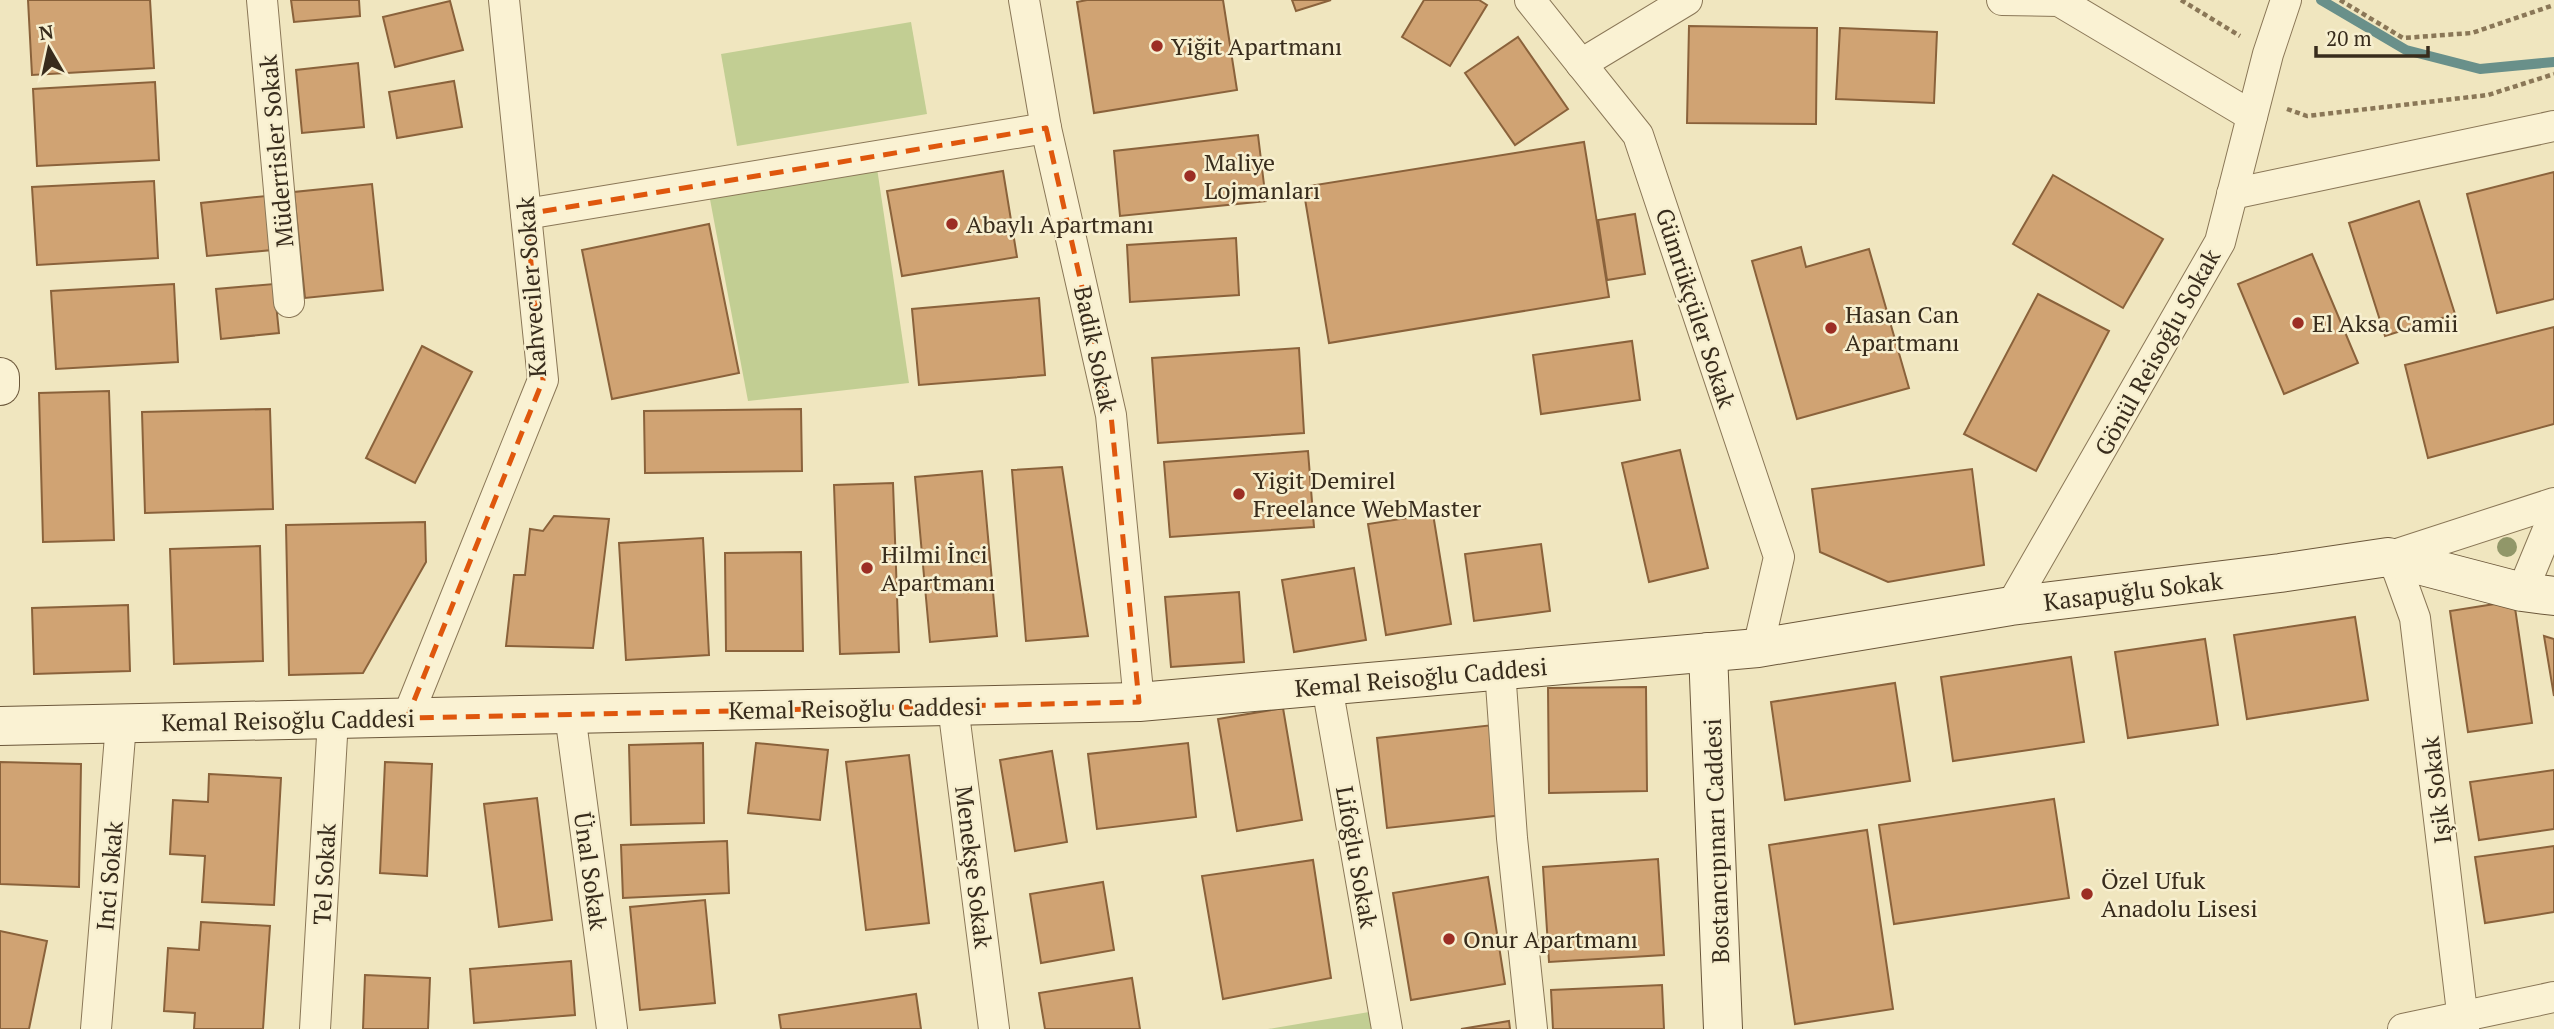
<svg xmlns="http://www.w3.org/2000/svg" width="2554" height="1029" font-family="'PT Serif',serif">
	<style>
		.green { fill: #c2ce93 }
		.lines { fill: none; stroke-linecap: round; stroke-linejoin: round }
		.stream { stroke: #69908a; stroke-width: 10 }
		.building { fill: #d0a373; stroke: #8a623b; stroke-width: 2 }
		.street-casing { stroke: #8a7757; stroke-width: 32 }
		.secondary-casing { stroke: #6b573a; stroke-width: 40 }
		.path { stroke: #8a7757; stroke-width: 4.5; stroke-dasharray: 5 3.5; stroke-linecap: butt }
		.street { stroke: #faf2d3; stroke-width: 30 }
		.secondary { stroke: #faf2d3; stroke-width: 38 }
		.tree { fill: #919769 }
		.marked { fill: none; stroke: #df570d; stroke-width: 5; stroke-dasharray: 14 9; stroke-linejoin: round }
		.poi-dot { fill: #9c2e24; stroke: #f7efcf; stroke-width: 2.5 }
		.labels { text-anchor: middle; dominant-baseline: central; stroke-width: 5; stroke-linejoin: round; paint-order: stroke }
		.poi-label { font-size: 24px; fill: #382c1c; stroke: #f7efcf; text-anchor: start }
		.street-label { font-size: 24px; fill: #382c1c; stroke: #f7efcf }
	</style>
	<rect width="100%" height="100%" fill="#f0e6bf"/>
	<!-- green -->
	<g class="green">
		<polygon points="911,22 927,114 737,146 721,54"/>
		<polygon points="877,168 909,383 748,401 709,194"/>
		<polygon points="1375,1011 1378,1029 1268,1029"/>
	</g>
	<g class="lines">
		<!-- stream -->
		<polyline class="stream" points="2321,0 2406,50 2480,69 2554,62"/>
	</g>
	<!-- building -->
	<g class="building">
		<polygon points="28,0 150,0 154,68 32,75"/>
		<polygon points="291,0 359,0 360,16 294,22"/>
		<polygon points="1087,0 1223,0 1237,90 1094,113 1077,2"/>
		<polygon points="1292,0 1331,0 1296,11"/>
		<polygon points="1424,0 1479,0 1487,5 1450,66 1402,37"/>
		<polygon points="450,1 463,50 395,67 383,17"/>
		<polygon points="1689,26 1817,28 1816,124 1687,123"/>
		<polygon points="1840,28 1937,32 1934,103 1836,99"/>
		<polygon points="1518,37 1568,109 1515,145 1465,73"/>
		<polygon points="358,63 364,127 302,133 296,70"/>
		<polygon points="454,81 462,127 397,138 389,92"/>
		<polygon points="155,82 159,160 37,166 33,89"/>
		<polygon points="1258,135 1266,201 1120,216 1114,151"/>
		<polygon points="1584,142 1609,297 1329,343 1303,187"/>
		<polygon points="1003,171 1017,257 902,276 887,191"/>
		<polygon points="2554,172 2554,299 2497,313 2467,194"/>
		<polygon points="2053,175 2163,239 2123,308 2013,244"/>
		<polygon points="154,181 158,258 37,265 32,187"/>
		<polygon points="372,184 383,290 305,298 294,192"/>
		<polygon points="266,196 272,250 207,256 201,203"/>
		<polygon points="2419,201 2455,314 2385,336 2349,223"/>
		<polygon points="1635,214 1645,274 1607,280 1598,220"/>
		<polygon points="709,224 739,373 612,399 582,250"/>
		<polygon points="1236,238 1239,295 1130,302 1127,245"/>
		<polygon points="1801,247 1806,267 1869,249 1909,388 1797,419 1752,261"/>
		<polygon points="2312,254 2358,363 2284,394 2238,284"/>
		<polygon points="174,284 178,362 56,369 51,291"/>
		<polygon points="274,284 279,333 221,339 216,289"/>
		<polygon points="2038,294 2109,331 2036,471 1964,434"/>
		<polygon points="1039,298 1045,375 919,385 912,309"/>
		<polygon points="2554,327 2554,424 2428,458 2405,365"/>
		<polygon points="1632,341 1640,400 1541,414 1533,355"/>
		<polygon points="422,346 472,372 415,483 366,458"/>
		<polygon points="1299,348 1304,433 1158,443 1152,358"/>
		<polygon points="109,391 114,540 43,542 39,393"/>
		<polygon points="270,409 273,509 145,513 142,412"/>
		<polygon points="801,409 802,471 645,473 644,411"/>
		<polygon points="1680,450 1708,568 1649,582 1622,463"/>
		<polygon points="1308,451 1314,527 1170,537 1164,462"/>
		<polygon points="1062,467 1088,636 1026,641 1012,470"/>
		<polygon points="1972,469 1984,565 1888,582 1820,552 1812,489"/>
		<polygon points="982,471 997,636 930,642 915,477"/>
		<polygon points="893,483 899,652 840,654 834,485"/>
		<polygon points="1433,514 1451,624 1386,635 1368,524"/>
		<polygon points="554,516 609,519 593,648 506,646 514,575 525,575 530,529 543,531"/>
		<polygon points="425,522 426,562 363,673 289,675 286,525"/>
		<polygon points="703,538 709,655 626,660 619,543"/>
		<polygon points="1541,544 1550,611 1474,621 1465,554"/>
		<polygon points="260,546 263,661 174,664 170,549"/>
		<polygon points="801,552 803,651 726,651 725,553"/>
		<polygon points="1354,568 1366,640 1294,652 1282,580"/>
		<polygon points="1239,592 1244,662 1171,667 1165,597"/>
		<polygon points="2514,601 2532,723 2468,732 2450,611"/>
		<polygon points="128,605 130,671 34,674 32,608"/>
		<polygon points="2355,617 2368,700 2247,719 2234,635"/>
		<polygon points="2544,636 2554,639 2554,696"/>
		<polygon points="2205,639 2218,725 2128,738 2115,652"/>
		<polygon points="2071,657 2084,742 1953,761 1941,677"/>
		<polygon points="1895,683 1910,781 1785,800 1771,702"/>
		<polygon points="1646,687 1647,791 1549,793 1548,688"/>
		<polygon points="1283,708 1302,820 1237,831 1218,719"/>
		<polygon points="1493,725 1503,815 1387,828 1377,738"/>
		<polygon points="703,743 704,823 631,825 629,745"/>
		<polygon points="756,743 828,750 820,820 748,813"/>
		<polygon points="1188,743 1196,817 1097,829 1088,754"/>
		<polygon points="1052,751 1067,842 1015,851 1000,760"/>
		<polygon points="909,755 929,923 866,930 846,762"/>
		<polygon points="0,762 81,764 79,887 0,884"/>
		<polygon points="385,762 432,764 427,876 380,873"/>
		<polygon points="2554,770 2554,829 2479,840 2470,782"/>
		<polygon points="209,774 281,778 274,905 202,902 205,856 170,854 173,800 208,802"/>
		<polygon points="537,798 552,920 499,927 484,804"/>
		<polygon points="2054,799 2069,898 1894,924 1879,825"/>
		<polygon points="1867,830 1893,1009 1795,1024 1769,845"/>
		<polygon points="727,841 729,893 623,898 621,845"/>
		<polygon points="2554,846 2554,912 2485,923 2475,857"/>
		<polygon points="1658,859 1664,955 1549,962 1543,867"/>
		<polygon points="1313,860 1331,978 1223,999 1202,876"/>
		<polygon points="1488,877 1505,984 1411,1000 1393,893"/>
		<polygon points="1103,882 1114,950 1041,963 1030,894"/>
		<polygon points="705,900 715,1003 640,1010 630,907"/>
		<polygon points="201,922 270,926 263,1029 194,1029 195,1013 164,1011 168,948 199,950"/>
		<polygon points="0,931 47,941 29,1029 0,1029"/>
		<polygon points="571,961 575,1015 474,1023 470,969"/>
		<polygon points="365,975 430,978 428,1029 363,1029"/>
		<polygon points="1132,978 1140,1029 1045,1029 1039,993"/>
		<polygon points="1662,985 1664,1029 1553,1029 1551,990"/>
		<polygon points="916,994 921,1029 781,1029 779,1015"/>
		<polygon points="1509,1021 1510,1029 1461,1029"/>
	</g>
	<g class="lines">
		<!-- street casing -->
		<g class="street-casing">
			<g id="street">
				<polyline points="262,0 289,302"/>
				<polyline points="1024,0 1046,128 1111,415 1139,702"/>
				<polyline points="1530,0 1638,135 1779,557 1758,648"/>
				<polyline points="2002,0 2059,1 2252,116"/>
				<polyline points="1581,64 1687,0"/>
				<polyline points="2232,194 2554,126"/>
				<polyline points="526,214 1046,128"/>
				<polyline points="2522,592 2554,515"/>
				<polyline points="2011,606 2220,242 2268,54 2286,0"/>
				<polyline points="1500,670 1512,838 1532,1029"/>
				<polyline points="1327,686 1387,1029"/>
				<polyline points="953,706 994,1029"/>
				<polyline points="570,714 612,1029"/>
				<polyline points="407,718 543,380 504,0"/>
				<polyline points="96,1029 121,724"/>
				<polyline points="315,1029 333,719"/>
				<polyline points="2403,1029 2554,997"/>
				<polyline points="2464,1029 2415,618 2398,571 2388,557 2554,503"/>
			</g>
		</g>
		<!-- secondary casing -->
		<g class="secondary-casing">
			<g id="secondary">
				<polyline points="0,377 0,386"/>
				<polyline points="1708,652 1723,1029"/>
				<polyline points="0,726 1139,702 1758,648 2011,606 2280,573 2388,557 2522,592 2554,596"/>
			</g>
		</g>
		<!-- path -->
		<g class="path">
			<polyline points="2181,0 2240,36"/>
			<polyline points="2340,0 2403,38 2472,33 2554,5"/>
			<polyline points="2287,109 2307,116 2488,95 2554,74"/>
		</g>
		<!-- street -->
		<use href="#street" class="street"/>
		<!-- secondary -->
		<use href="#secondary" class="secondary"/>
	</g>
	<!-- trees -->
	<circle class="tree" cx="2507" cy="547" r="10"/>
	<!-- marked area -->
	<path class="marked" d="M1046,128L1111,415L1139,702L407,718L543,380L526,214Z"/>
	<!-- markers -->
	<g class="poi-dot">
		<circle cx="1157" cy="46" r="7"/>
		<circle cx="1190" cy="176" r="7"/>
		<circle cx="952" cy="224" r="7"/>
		<circle cx="2298" cy="323" r="7"/>
		<circle cx="1831" cy="328" r="7"/>
		<circle cx="1239" cy="494" r="7"/>
		<circle cx="867" cy="568" r="7"/>
		<circle cx="2087" cy="894" r="7"/>
		<circle cx="1449" cy="939" r="7"/>
	</g>
	<g class="labels">
		<!-- poi labels -->
		<g class="poi-label">
			<text x="1171" y="46">Yiğit Apartmanı</text>
			<text x="1204" y="162">Maliye<tspan x="1204" dy="28">Lojmanları</tspan></text>
			<text x="966" y="224">Abaylı Apartmanı</text>
			<text x="1845" y="314">Hasan Can<tspan x="1845" dy="28">Apartmanı</tspan></text>
			<text x="2312" y="323">El Aksa Camii</text>
			<text x="1253" y="480">Yigit Demirel<tspan x="1253" dy="28">Freelance WebMaster</tspan></text>
			<text x="881" y="554">Hilmi İnci<tspan x="881" dy="28">Apartmanı</tspan></text>
			<text x="2101" y="880">Özel Ufuk<tspan x="2101" dy="28">Anadolu Lisesi</tspan></text>
			<text x="1463" y="939">Onur Apartmanı</text>
		</g>
		<!-- street labels -->
		<g class="street-label">
			<text transform="translate(276 151) rotate(-95)">Müderrisler Sokak</text>
			<text transform="translate(531 287) rotate(-94)">Kahveciler Sokak</text>
			<text transform="translate(1696 308) rotate(72)">Gümrükçüler Sokak</text>
			<text transform="translate(1096 349) rotate(78)">Badik Sokak</text>
			<text transform="translate(2157 352) rotate(-61)">Gönül Reisoğlu Sokak</text>
			<text transform="translate(2133 591) rotate(-7)">Kasapuğlu Sokak</text>
			<text transform="translate(1421 677) rotate(-5)">Kemal Reisoğlu Caddesi</text>
			<text transform="translate(855 708) rotate(-1)">Kemal Reisoğlu Caddesi</text>
			<text transform="translate(288 720) rotate(-1)">Kemal Reisoğlu Caddesi</text>
			<text transform="translate(2436 790) rotate(-97)">Işik Sokak</text>
			<text transform="translate(1716 841) rotate(-92)">Bostancıpınarı Caddesi</text>
			<text transform="translate(1357 857) rotate(80)">Lifoğlu Sokak</text>
			<text transform="translate(974 867) rotate(83)">Menekşe Sokak</text>
			<text transform="translate(591 871) rotate(82)">Ünal Sokak</text>
			<text transform="translate(324 874) rotate(-87)">Tel Sokak</text>
			<text transform="translate(109 876) rotate(-85)">Inci Sokak</text>
		</g>
	</g>
	<!-- north arrow -->
	<g transform="translate(49 49) rotate(351)" stroke="#f7efcf" stroke-width="5" paint-order="stroke">
	<path d="M0-5L12 26L0 18L-12 26Z" fill="#382c1c"/>
	<text y="-10" font-size="19" font-weight="bold" text-anchor="middle" fill="#382c1c">N</text>
	</g>
	<!-- scale -->
	<path d="M2316 46v10h112v-10" fill="none" stroke="#382c1c" stroke-width="3.5"/>
	<text x="2326" y="46" font-size="21" fill="#382c1c" stroke="#f7efcf" stroke-width="5" paint-order="stroke">20 m</text>
</svg>
